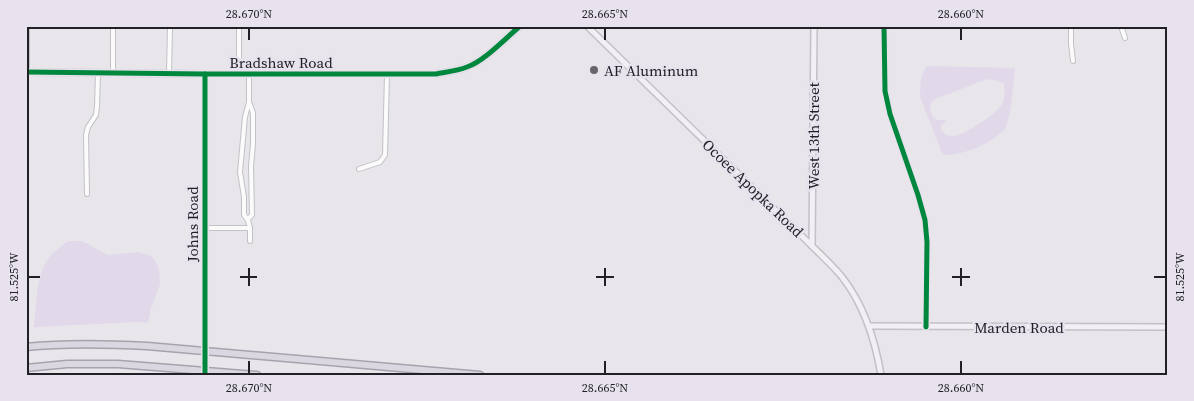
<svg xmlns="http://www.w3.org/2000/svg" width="1194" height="401" font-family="'Source Serif 4',serif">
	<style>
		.green { fill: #e1d8ea; fill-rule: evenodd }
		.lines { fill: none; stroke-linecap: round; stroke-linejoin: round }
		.street-casing { stroke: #c3c1c5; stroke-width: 6 }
		.secondary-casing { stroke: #c3c1c5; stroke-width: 8 }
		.highway-casing { stroke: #a9a2ae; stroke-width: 9 }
		.street { stroke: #fcfbfc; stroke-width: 4 }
		.secondary { stroke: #f2f0f4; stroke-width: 5 }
		.highway { stroke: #dbd7e0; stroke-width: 6 }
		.street-bridge-casing { stroke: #c3c1c5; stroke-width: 6; stroke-linecap: butt }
		.street-bridge { stroke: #fcfbfc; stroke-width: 4 }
		.cycleway-casing { stroke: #e8e2ee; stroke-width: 8 }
		.cycleway { stroke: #00873e; stroke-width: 5 }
		.ticks { fill: none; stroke: #222024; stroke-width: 2 }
		.poi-dot { fill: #67656a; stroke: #e8e2ee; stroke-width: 2 }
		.labels { text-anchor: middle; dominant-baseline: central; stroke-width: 5; stroke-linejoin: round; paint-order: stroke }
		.street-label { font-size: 15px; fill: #222024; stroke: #e8e2ee }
		.poi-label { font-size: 15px; fill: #222024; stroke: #e8e2ee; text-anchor: start }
		.neatline { fill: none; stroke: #222024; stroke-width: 2 }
		.ticks-label { font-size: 12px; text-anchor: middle; fill: #222024 }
	</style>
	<rect width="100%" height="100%" fill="#e8e5eb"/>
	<!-- green -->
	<g class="green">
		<path d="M926,66L1015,68C1013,82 1012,119 1004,130C1002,132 1000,133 998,135C983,147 963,155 943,155L920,97L921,78ZM987,79L999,81L1004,84C1005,91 1005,97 1002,104C998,113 960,139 950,136C946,136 943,132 941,129V126L946,120C945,120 938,120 937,120C929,117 929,105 933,100Z"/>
		<path d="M68,241H82L108,255L138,252L151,256L155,260L159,270L160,284L151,308L148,323L138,322L34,327C37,302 35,274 52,254C57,249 63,245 68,241Z"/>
	</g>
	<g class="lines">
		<!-- street casing -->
		<g class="street-casing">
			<g id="street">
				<polyline points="27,26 27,72"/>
				<polyline points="113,26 113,73"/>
				<polyline points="239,26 239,74"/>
				<polyline points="884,26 885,91 890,114 918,195 925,220 927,242 926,327"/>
				<polyline points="1071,26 1071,44 1073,61"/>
				<polyline points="1121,26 1125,38"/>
				<polyline points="169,73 170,26"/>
				<polyline points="205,74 205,342"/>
				<path d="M249,74V102L245,117L240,172L244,197V215C251,222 250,231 250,241"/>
				<polyline points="359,169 380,162 385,155 387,74"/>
				<polyline points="87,194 86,135 88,127 96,115 97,106 98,73"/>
				<polyline points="248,219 252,215 251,166 253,144 253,113 249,102"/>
				<polyline points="205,228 250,228"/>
			</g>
		</g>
		<!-- secondary casing -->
		<g class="secondary-casing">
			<g id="secondary">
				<path d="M587,26L812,246C822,256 833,266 842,277C864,305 875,339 881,375"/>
				<path d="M26,72L205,74H436C446,72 457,71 467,67C484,61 505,39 520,26"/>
				<polyline points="812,246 814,26"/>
				<polyline points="869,326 1168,327"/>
			</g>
		</g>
		<!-- highway casing -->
		<g class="highway-casing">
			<g id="highway">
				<path d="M26,347C66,343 107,344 147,346L480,375"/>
				<polyline points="26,368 67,364 118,364 257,375"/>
			</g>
		</g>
		<!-- street -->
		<use href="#street" class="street"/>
		<!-- secondary -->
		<use href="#secondary" class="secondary"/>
		<!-- highway -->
		<use href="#highway" class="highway"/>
		<!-- street-bridge casing -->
		<g class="street-bridge-casing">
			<polyline id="street-bridge" points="205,375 205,342"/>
		</g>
		<!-- street-bridge -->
		<use href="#street-bridge" class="street-bridge"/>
		<!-- cycleway casing -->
		<g class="cycleway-casing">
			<g id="cycleway">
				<polyline points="884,26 885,91 890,114 918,195 925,220 927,242 926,327"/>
				<path d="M26,72L205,74H436C446,72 457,71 467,67C484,61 505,39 520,26"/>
				<polyline points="205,375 205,74"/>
			</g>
		</g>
		<!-- cycleway -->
		<use href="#cycleway" class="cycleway"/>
	</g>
	<!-- ticks -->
	<path class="ticks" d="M249,28V40M605,28V40M961,28V40M249,268V286M605,268V286M961,268V286M28,277H40M240,277H257M596,277H614M952,277H970M1154,277H1166M249,361V374M605,361V374M961,361V374"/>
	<!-- markers -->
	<circle class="poi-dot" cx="594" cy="70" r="5"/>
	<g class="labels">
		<!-- street labels -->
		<g class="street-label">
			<text x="281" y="62">Bradshaw Road</text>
			<text transform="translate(813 136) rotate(-90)">West 13th Street</text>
			<text transform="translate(753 188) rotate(44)">Ocoee Apopka Road</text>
			<text transform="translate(192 224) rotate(-90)">Johns Road</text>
			<text x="1019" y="327">Marden Road</text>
		</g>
		<!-- poi labels -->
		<g class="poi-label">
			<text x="604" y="70">AF Aluminum</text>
		</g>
	</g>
	<!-- border -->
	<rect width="1194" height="401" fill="none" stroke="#e8e2ee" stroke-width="55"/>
	<rect x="28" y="28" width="1138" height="346" class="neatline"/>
	<g class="ticks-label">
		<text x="249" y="18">28.670°N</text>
		<text x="605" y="18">28.665°N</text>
		<text x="961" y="18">28.660°N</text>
		<text transform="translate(1180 277) rotate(-90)" y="4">81.525°W</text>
		<text transform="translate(14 277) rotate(-90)" y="4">81.525°W</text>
		<text x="249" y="392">28.670°N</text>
		<text x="605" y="392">28.665°N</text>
		<text x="961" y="392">28.660°N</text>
	</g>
</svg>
